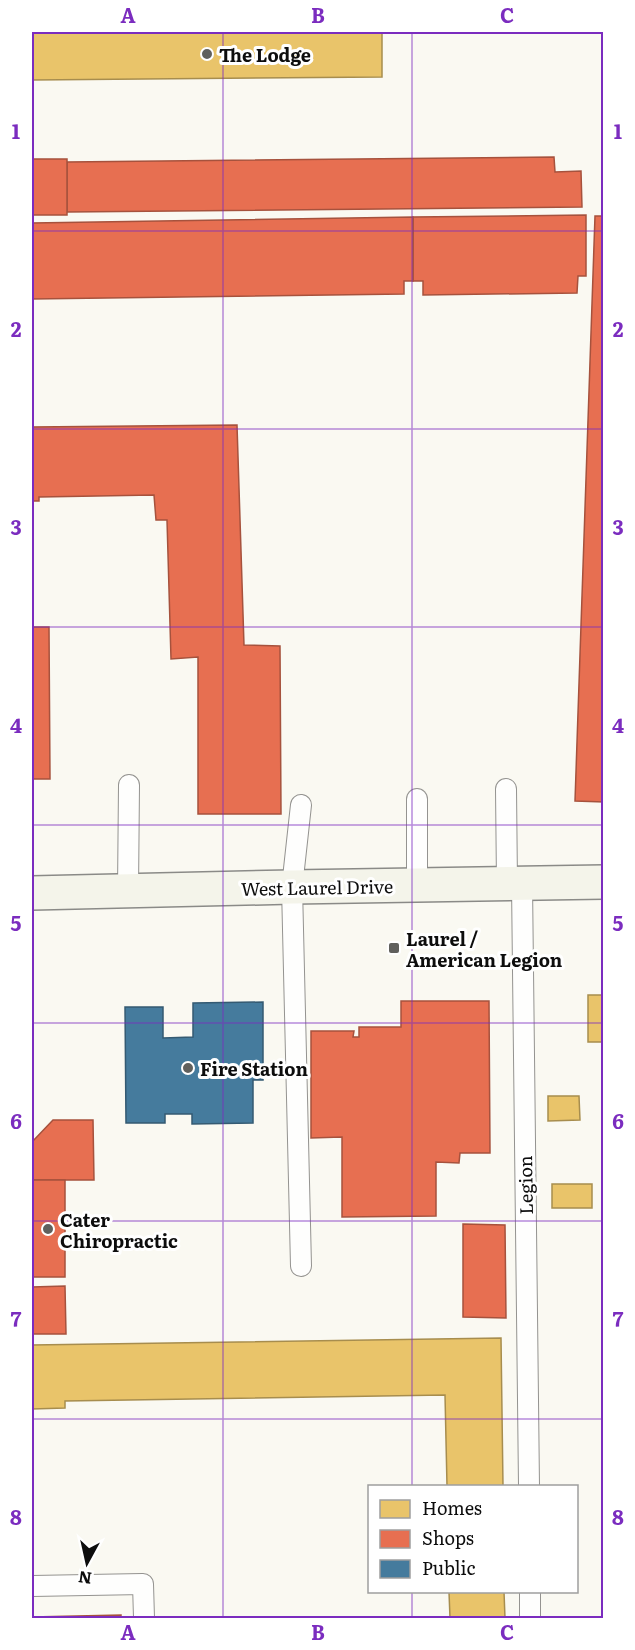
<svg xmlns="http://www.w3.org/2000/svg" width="635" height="1650" font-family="Literata,serif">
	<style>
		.homes { fill: #e9c46a; stroke: #a78d4e; stroke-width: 1.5 }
		.shops { fill: #e76f51; stroke: #a6523d; stroke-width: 1.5 }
		.public { fill: #457b9d; stroke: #345a72; stroke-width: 1.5 }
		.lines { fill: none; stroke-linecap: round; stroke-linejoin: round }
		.service-casing { stroke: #949390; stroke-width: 22 }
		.secondary-casing { stroke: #8a8a87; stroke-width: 36 }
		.service { stroke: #fefefd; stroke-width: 20 }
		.secondary { stroke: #f4f4ea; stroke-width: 33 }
		.grid { fill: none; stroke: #7b2cbf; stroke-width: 1.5; stroke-opacity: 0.55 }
		.poi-dot { fill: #60605d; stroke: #fff; stroke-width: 2 }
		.labels { text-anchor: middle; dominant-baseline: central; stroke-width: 6; stroke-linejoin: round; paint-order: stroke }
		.poi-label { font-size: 18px; font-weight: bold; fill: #0d0d0d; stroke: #fff; text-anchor: start }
		.street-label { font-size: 18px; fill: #0d0d0d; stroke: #fff }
		.neatline { fill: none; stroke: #7b2cbf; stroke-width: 2 }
		.grid-label { font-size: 20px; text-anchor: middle; font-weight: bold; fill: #7b2cbf }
	</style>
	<rect width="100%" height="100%" fill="#faf9f2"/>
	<!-- homes -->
	<g class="homes">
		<polygon points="32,32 382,32 382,77 32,80"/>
		<rect x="588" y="995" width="16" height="47"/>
		<polygon points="548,1096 579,1096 580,1120 548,1121"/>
		<rect x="552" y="1184" width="40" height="24"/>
		<polygon points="501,1338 503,1486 447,1486 445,1395 65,1401 65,1408 32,1409 32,1345"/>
		<polygon points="449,1592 504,1592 505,1618 450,1618"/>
	</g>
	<!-- shops -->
	<g class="shops">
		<polygon points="554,157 555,172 581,171 582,207 67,212 67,162"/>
		<rect x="32" y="159" width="35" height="56"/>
		<polygon points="586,215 586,276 578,276 577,293 423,295 423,281 413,281 413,217"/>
		<polygon points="595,216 604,216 604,802 575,801"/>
		<polygon points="413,217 413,281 404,281 404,294 32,299 32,223"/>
		<polygon points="237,425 244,645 280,646 281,814 198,814 198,657 171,659 167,520 156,520 154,495 39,497 39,501 32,501 32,427"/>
		<polygon points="32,627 49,627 50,779 32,779"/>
		<polygon points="401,1001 489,1001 490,1153 460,1153 459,1163 436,1162 436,1216 342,1217 342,1137 311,1138 311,1031 354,1031 353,1037 359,1037 359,1027 401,1027"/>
		<polygon points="53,1120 93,1120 94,1180 32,1180 32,1142"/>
		<rect x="32" y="1180" width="33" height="97"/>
		<polygon points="463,1224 505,1225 506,1318 463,1317"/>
		<polygon points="65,1286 66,1334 32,1334 32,1287"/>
		<polygon points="121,1615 121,1618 32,1618 32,1617"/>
	</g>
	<!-- public -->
	<polygon class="public" points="263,1002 263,1080 253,1080 253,1123 192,1124 192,1114 165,1114 165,1123 126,1123 125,1007 163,1007 163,1038 193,1037 193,1003"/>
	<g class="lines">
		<!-- service casing -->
		<g class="service-casing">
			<g id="service">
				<polyline points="506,789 507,884"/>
				<polyline points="417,799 417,886"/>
				<polyline points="301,805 292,887 301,1266"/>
				<polyline points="522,884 529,1486"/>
				<polyline points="128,890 129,785"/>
				<polyline points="32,1586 143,1584 144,1618"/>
				<polyline points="530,1592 530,1618"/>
			</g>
		</g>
		<!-- secondary casing -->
		<g class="secondary-casing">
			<polyline id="secondary" points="32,893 292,887 604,882"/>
		</g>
		<!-- service -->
		<use href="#service" class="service"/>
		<!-- secondary -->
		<use href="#secondary" class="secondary"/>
	</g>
	<!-- grid -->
	<path class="grid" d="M223,32V1618M412,32V1486M32,231H604M32,429H604M32,627H604M32,825H604M32,1023H604M32,1221H604M32,1419H604M412,1592V1618"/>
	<!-- markers -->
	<g class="poi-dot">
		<circle cx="207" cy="54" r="6"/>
		<rect x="388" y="942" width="12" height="12" rx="3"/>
		<circle cx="188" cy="1068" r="6"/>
		<circle cx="48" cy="1229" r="6"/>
	</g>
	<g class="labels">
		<!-- poi labels -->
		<g class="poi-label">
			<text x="219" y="54">The Lodge</text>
			<text x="406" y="938">Laurel /<tspan x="406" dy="21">American Legion</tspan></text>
			<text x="200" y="1068">Fire Station</text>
			<text x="60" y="1219">Cater<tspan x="60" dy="21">Chiropractic</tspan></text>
		</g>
		<!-- street labels -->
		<g class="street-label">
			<text transform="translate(317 887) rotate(-1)">West Laurel Drive</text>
			<text transform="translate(525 1185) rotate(-91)">Legion</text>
		</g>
	</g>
	<!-- border -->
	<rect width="635" height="1650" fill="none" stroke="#ffffff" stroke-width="66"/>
	<!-- legend -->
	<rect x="368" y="1485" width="210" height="108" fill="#ffffff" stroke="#9e9e9e" stroke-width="1.5"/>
	<rect x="380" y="1500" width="30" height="18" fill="#e9c46a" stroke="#9e9e9e" stroke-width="1.5"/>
	<text x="422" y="1515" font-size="18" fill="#0d0d0d">Homes</text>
	<rect x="380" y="1530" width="30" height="18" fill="#e76f51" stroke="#9e9e9e" stroke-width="1.5"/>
	<text x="422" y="1545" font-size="18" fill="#0d0d0d">Shops</text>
	<rect x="380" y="1560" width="30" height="18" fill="#457b9d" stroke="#9e9e9e" stroke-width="1.5"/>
	<text x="422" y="1575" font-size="18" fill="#0d0d0d">Public</text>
	<!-- north arrow -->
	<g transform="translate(87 1563) rotate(188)" stroke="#ffffff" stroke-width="4.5" paint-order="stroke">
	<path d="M0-4.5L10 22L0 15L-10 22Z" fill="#0d0d0d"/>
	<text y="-9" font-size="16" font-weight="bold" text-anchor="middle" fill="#0d0d0d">N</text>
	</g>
	<rect x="33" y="33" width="569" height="1584" class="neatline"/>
	<g class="grid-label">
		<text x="128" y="23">A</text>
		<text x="318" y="23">B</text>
		<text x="507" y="23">C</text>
		<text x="16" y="139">1</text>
		<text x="618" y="139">1</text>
		<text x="16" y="337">2</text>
		<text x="618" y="337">2</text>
		<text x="16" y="535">3</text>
		<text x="618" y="535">3</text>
		<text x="16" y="733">4</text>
		<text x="618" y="733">4</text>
		<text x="16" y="931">5</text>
		<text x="618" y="931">5</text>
		<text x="16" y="1129">6</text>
		<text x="618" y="1129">6</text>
		<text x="16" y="1327">7</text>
		<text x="618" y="1327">7</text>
		<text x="16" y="1525">8</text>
		<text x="618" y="1525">8</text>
		<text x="128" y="1640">A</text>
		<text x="318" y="1640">B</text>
		<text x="507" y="1640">C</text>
	</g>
</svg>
